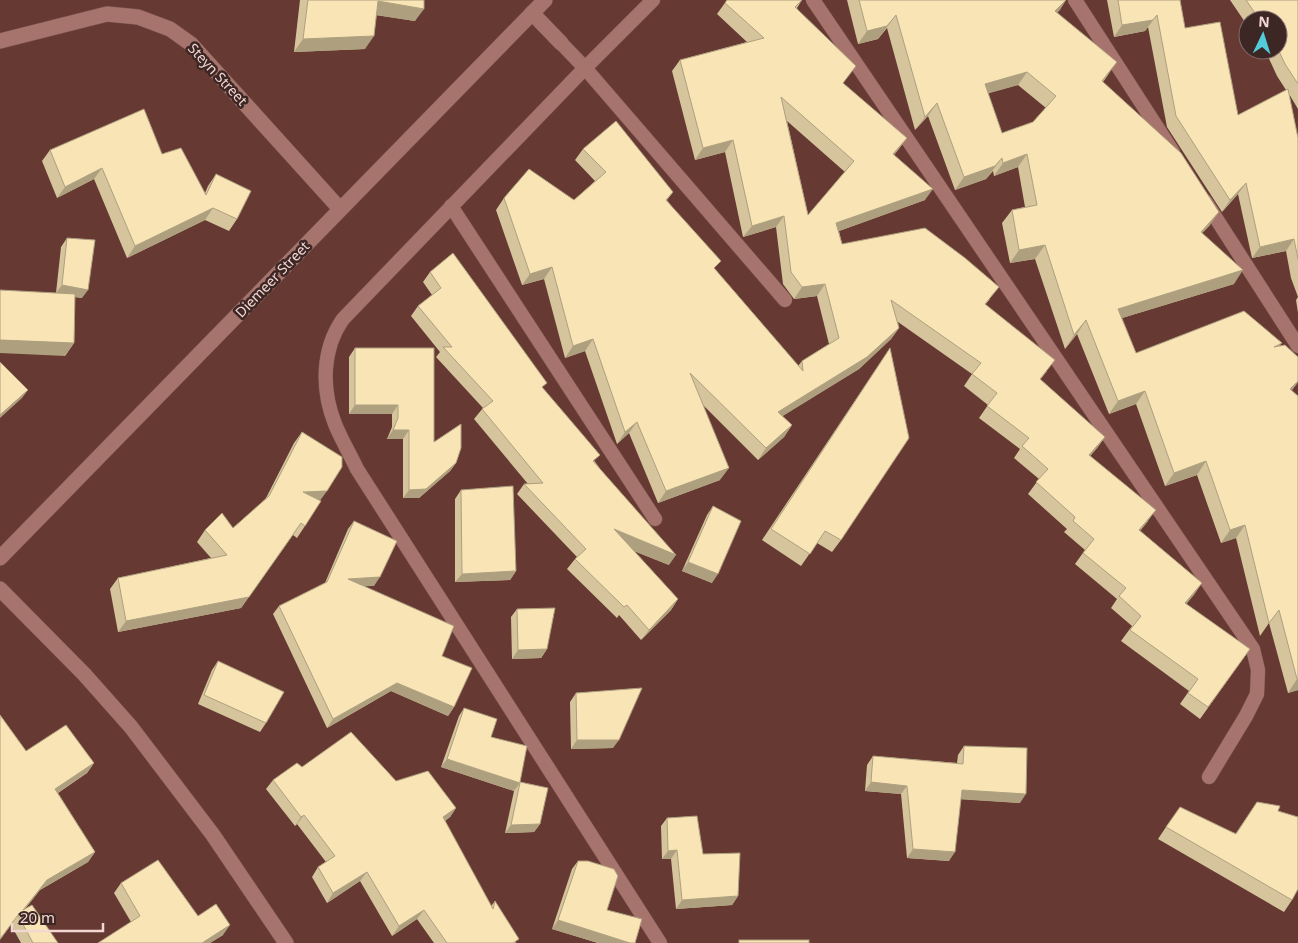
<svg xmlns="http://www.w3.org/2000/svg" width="1298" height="943" font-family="'Noto Sans',sans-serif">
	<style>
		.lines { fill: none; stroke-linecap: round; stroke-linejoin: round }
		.service-casing { stroke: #7c5652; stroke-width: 15 }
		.minor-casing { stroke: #7c5652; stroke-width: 16 }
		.tertiary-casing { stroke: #7c5652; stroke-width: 16 }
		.service { stroke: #a6746d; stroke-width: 14 }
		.minor { stroke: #a6746d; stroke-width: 15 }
		.tertiary { stroke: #a6746d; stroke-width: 15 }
		.wall { fill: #d5c49c; fill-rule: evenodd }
		.shaded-wall { fill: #aea07f }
		.building { fill: #f8e4b5; stroke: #aea07f; fill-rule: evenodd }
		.labels { text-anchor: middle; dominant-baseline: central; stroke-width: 5; stroke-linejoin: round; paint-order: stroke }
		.street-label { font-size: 14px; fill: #f4d7d3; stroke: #3c2724 }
	</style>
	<rect width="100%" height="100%" fill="#663933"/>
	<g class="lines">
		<!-- service casing -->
		<g class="service-casing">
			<g id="service">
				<path d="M653,0L585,68L343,319C322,349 321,389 335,424C341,439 350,454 357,469L660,943"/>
				<polyline points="813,0 1253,649 1258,670 1257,694 1246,716 1209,777"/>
				<polyline points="1075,0 1173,152"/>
				<polyline points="561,43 585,68 785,300"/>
				<polyline points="1205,201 1298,346"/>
				<polyline points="451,206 655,519"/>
			</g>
		</g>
		<!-- minor casing -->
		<g class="minor-casing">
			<g id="minor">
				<polyline points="532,13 561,43"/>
				<polyline points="0,41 107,14 138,17 170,29 191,44 340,209"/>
				<polyline points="0,589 84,674 131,727 213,835 286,943"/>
			</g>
		</g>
		<!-- tertiary casing -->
		<g class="tertiary-casing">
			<polyline id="tertiary" points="0,558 545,0"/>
		</g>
		<!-- service -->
		<use href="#service" class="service"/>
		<!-- minor -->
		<use href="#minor" class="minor"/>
		<!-- tertiary -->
		<use href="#tertiary" class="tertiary"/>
	</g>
	<!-- wall -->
	<g class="wall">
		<polygon points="300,0 424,0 415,21 376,15 365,49 294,52"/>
		<path d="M727,0H802L797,8L843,84L907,138L894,155L925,200L839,231L842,244L990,299L985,305L1047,371L1040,380L1105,437L1097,448L1090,456L1148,521L1140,531L1202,583L1186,604L1250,649L1200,719L1180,704L1189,691L1121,641L1132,626L1111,608L1117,599L1075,564L1085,550L1064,532L1067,529L1028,494L1039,479L1014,458L1020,449L979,418L988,405L964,386L972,374L898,322L899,328L891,339L859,369L782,416L792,425L784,437L758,460L703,405L720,480L658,503L629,433L617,444L585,351L565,358L544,279L522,285L496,210L504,198L574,200L595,181L575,160L583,149L673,192L667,200L715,269L798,366L802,361L829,344L817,296L794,299L783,284L776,227L743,237L725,152L695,160L672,71L680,60L747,42L717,14ZM787,121L845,172L808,215Z"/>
		<path d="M847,0H1066L1057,13L1108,75L1103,82L1210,225L1202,233L1234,284L1122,318L1136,353L1282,343L1279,346L1298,357V382L1292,390L1298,690L1288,693L1269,623L1260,636L1236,538L1221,543L1197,475L1165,486L1136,404L1109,414L1077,334L1065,349L1035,259L1010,263L1002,223L1012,210L1025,207L1018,167L994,176L993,171L986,179L955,190L928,116L915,130L887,28L878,39L858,44ZM1018,85L1046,108L1033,122L1002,133L988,93Z"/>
		<polygon points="1107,0 1180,0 1185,28 1238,115 1286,90 1277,76 1265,50 1278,50 1278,20 1248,20 1248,24 1247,25 1230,0 1298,0 1298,109 1289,94 1298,138 1298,297 1291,278 1286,251 1252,258 1238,194 1222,212 1167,127 1148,27 1145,31 1114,37"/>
		<polygon points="50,150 162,154 205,193 208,186 216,174 237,219 229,231 205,220 127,258 94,179 57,198 42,161"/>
		<polygon points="67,238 82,298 75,297 74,343 65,356 56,293 61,247"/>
		<polygon points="430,272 543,389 669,565 634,551 678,599 671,610 641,640 619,615 617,618 567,569 575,559 577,557 517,494 524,484 528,484 474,419 483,408 436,357 440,352 411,316 418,306 432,295 423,282"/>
		<polygon points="1298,297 1298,313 1296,300"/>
		<polygon points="355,348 434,442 456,463 450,471 419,498 403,498 403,439 387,439 392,427 392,414 349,414 349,357"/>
		<polygon points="890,348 841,540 832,552 817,543 801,566 762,540"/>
		<polygon points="302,432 320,500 305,526 297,538 293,535 241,608 118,632 110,589 118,578 211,558 197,542 205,530 233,528 265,500 294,443"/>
		<polygon points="461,490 516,571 510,580 455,582 455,499"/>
		<polygon points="713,506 712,583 682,571 707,515"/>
		<polygon points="354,521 374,586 365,586 442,656 454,707 448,716 391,691 327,728 273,614 279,606 325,583 348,529"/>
		<polygon points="517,609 547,649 541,658 512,659 511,617"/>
		<polygon points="218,661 266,723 260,732 198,704 212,670"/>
		<polygon points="576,693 613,748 571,749 570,702"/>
		<polygon points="464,708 491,737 520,782 540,824 534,832 505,833 514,791 441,767 459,716"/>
		<polygon points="0,715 26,751 94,763 87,773 58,793 95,852 88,862 40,890 25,909 58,943 21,943 11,925 0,940"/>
		<polygon points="964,746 1020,803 961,799 949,861 907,858 901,794 865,791 867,765 873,756 957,763 958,755"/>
		<polygon points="302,767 396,781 456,808 450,817 445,821 491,906 495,901 516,943 434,943 417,919 392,936 360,881 327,903 312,877 318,867 326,862 297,824 295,826 266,789 273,780"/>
		<polygon points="1257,802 1278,811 1292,900 1284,912 1158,839 1166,827 1236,833"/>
		<polygon points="667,818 703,854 738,896 732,905 676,909 671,859 662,859 661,826"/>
		<polygon points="578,861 607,910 636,943 598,943 552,929 572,869"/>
		<polygon points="121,883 198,916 223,935 210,943 98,943 131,922 114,893"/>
	</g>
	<!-- shaded-wall -->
	<g class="shaded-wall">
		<polygon points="1066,0 1060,10 1046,24 1055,11"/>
		<polygon points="378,1 424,9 415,21 369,14"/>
		<polygon points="1260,11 1254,20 1250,20 1255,13"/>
		<polygon points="896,15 878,39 858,44 867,31"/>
		<polygon points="1157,15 1145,31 1114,37 1122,25"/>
		<polygon points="374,36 365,49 294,52 303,39"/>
		<polygon points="1117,62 1108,75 1092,94 1102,81"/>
		<polygon points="1027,72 1018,85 976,97 985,84"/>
		<polygon points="937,103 928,116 915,130 925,117"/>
		<polygon points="907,138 899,149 885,166 893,154"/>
		<polygon points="733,140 725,152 695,160 703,148"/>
		<polygon points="1027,154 1018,167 994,176 1003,163"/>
		<polygon points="1002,158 986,179 955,190 964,177"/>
		<polygon points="102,168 94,179 57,198 65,187"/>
		<polygon points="1246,183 1238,194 1222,212 1230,200"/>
		<polygon points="933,189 925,200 828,235 836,223"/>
		<polygon points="213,208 205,220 127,258 135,246"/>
		<polygon points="1219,212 1210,225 1191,245 1201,232"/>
		<polygon points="784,216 776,227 743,237 752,226"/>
		<polygon points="1294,239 1286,251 1252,258 1260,247"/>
		<polygon points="1045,245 1035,259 1010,263 1019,250"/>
		<polygon points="552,267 544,279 522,285 530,274"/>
		<polygon points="1243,270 1234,284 1109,322 1118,309"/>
		<polygon points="825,284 817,296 794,299 802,287"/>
		<polygon points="62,285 88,290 82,298 55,294"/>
		<polygon points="1086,320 1077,334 1065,349 1074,335"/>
		<polygon points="899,328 891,339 859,369 770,424 778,412"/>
		<polygon points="593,339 585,351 565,358 573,346"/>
		<polygon points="0,340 74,343 65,356 0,353"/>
		<polygon points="1298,381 1298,382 1296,385 1281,403 1290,389"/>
		<polygon points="28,390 22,398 0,418 0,415"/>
		<polygon points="1145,391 1136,404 1109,414 1118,401"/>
		<polygon points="355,405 398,405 392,414 349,414"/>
		<polygon points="637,422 629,433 617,444 625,432"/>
		<polygon points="792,425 784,437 758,460 766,448"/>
		<polygon points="393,430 409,430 403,439 387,439"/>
		<polygon points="1105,437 1097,448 1081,467 1089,455"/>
		<polygon points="1206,461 1197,475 1165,486 1174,473"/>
		<polygon points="456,463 450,471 419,498 403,498 409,490"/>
		<polygon points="729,468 720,480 658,503 666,491"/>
		<polygon points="327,491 319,502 303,492"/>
		<polygon points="1156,510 1148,521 1131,542 1139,530"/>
		<polygon points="301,523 241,608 118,632 126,621"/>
		<polygon points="1245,525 1236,538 1221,543 1230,530"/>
		<polygon points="614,529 676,555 669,565 606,540"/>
		<polygon points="688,562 718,574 712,583 682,571"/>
		<polygon points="516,571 510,580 455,582 462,574"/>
		<polygon points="380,577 374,586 342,587 348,579"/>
		<polygon points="1202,583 1194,595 1177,615 1185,603"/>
		<polygon points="678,599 671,610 641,640 649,630"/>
		<polygon points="547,649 541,658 512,659 518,650"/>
		<polygon points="1297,679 1298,679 1298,690 1288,693"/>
		<polygon points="397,683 454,707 448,716 391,691 327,728 333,719"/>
		<polygon points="577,740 619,740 613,748 571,749"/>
		<polygon points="447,759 520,783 514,791 441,767"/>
		<polygon points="94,763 87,773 48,799 55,789"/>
		<polygon points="871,782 907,786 901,794 865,791"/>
		<polygon points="962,790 1026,794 1020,803 956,799"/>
		<polygon points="456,808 450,817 437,827 443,817"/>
		<polygon points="304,815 297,824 295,826 301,817"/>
		<polygon points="540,824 534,832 505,833 511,825"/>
		<polygon points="913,849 955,852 949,861 907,858"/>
		<polygon points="677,850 671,859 662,859 668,851"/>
		<polygon points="95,852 88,862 40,890 19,916 47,880"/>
		<polygon points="367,872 360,881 327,903 333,893"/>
		<polygon points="738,896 732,905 676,909 682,900"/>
		<polygon points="424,910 417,919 392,936 399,926"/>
		<polygon points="558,920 630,943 598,943 552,929"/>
		<polygon points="230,925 223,935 210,943 202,943"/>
	</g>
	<!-- building -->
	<g class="building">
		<polygon points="308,0 424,0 424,9 378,1 374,36 303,39"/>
		<path d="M727,0H802L795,7L856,66L843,83L907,138L893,154L933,189L836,223L842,244L925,228L965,258L999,287L985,304L1055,360L1040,379L1105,437L1089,455L1156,510L1139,530L1202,583L1185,603L1250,649L1208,707L1188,693L1198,679L1130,630L1141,616L1119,596L1126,588L1083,553L1094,539L1073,521L1075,517L1036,482L1048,469L1022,446L1029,438L987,406L997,393L972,374L981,363L891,300L899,328L867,357L778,412L792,425L766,448L690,373L729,468L666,491L637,422L625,432L593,339L573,346L552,267L530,274L504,198L529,169L574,200L606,172L583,149L616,121L673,192L666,200L721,261L714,268L803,371L802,361L839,338L825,284L802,287L791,272L784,216L752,226L733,140L703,148L680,60L764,38L725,3ZM781,97L854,161L808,215Z"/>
		<path d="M859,0H1066L1055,11L1117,62L1102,81L1181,153L1219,212L1201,232L1243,270L1118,309L1136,353L1244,311L1282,343L1274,347L1285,345L1298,357V381L1290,389L1298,396V679H1297L1279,610L1269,623L1245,525L1230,530L1206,461L1174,473L1145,391L1118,401L1086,320L1074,335L1045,245L1019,250L1012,210L1037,205L1027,154L1003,163L1002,158L995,166L964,177L937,103L925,117L896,15L887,26L867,31ZM1027,72L1056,96L1033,122L1002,133L985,84Z"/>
		<polygon points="1118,0 1180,0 1185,28 1220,22 1238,115 1288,89 1298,138 1298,259 1294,239 1260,247 1246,183 1230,200 1176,116 1157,15 1153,20 1122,25"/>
		<polygon points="1246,0 1298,0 1298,84 1285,64 1278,49 1278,20 1264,20 1260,11 1255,13"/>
		<polygon points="144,109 162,154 181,148 206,195 216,174 251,191 237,219 213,208 135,246 102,168 65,187 50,150"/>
		<polygon points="67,238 95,240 88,290 62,285"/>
		<polygon points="453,253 547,383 542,387 600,455 593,461 676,555 614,529 678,599 649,630 627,605 624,607 575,559 586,549 524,484 543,483 482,409 493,401 443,347 452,347 418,306 441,288 430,272"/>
		<polygon points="0,290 75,294 74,343 0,340"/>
		<polygon points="355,348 434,348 434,442 461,424 461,448 456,463 426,489 409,490 409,430 393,430 398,418 398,405 355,405"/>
		<polygon points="890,348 909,438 841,540 825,531 810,554 771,529"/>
		<polygon points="0,362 28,390 0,415"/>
		<polygon points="302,432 342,457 342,467 327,491 303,492 321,501 305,526 301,523 249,597 126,621 118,578 227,555 205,530 222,513 233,528 269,496"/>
		<polygon points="513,486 516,571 462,574 461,490"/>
		<polygon points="713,506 741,521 718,574 688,562"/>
		<polygon points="354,521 397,541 380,577 348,579 454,626 442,656 472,668 454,707 397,683 333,719 279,606 327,582"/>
		<polygon points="555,608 547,649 518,650 517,609"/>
		<polygon points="218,661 284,692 266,723 204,695"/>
		<polygon points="642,688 619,740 577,740 576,693"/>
		<polygon points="464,708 497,719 491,737 527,746 520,782 548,788 540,824 511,825 520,783 447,759"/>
		<polygon points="0,715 26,751 66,725 94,763 55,789 95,852 47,880 23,910 32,905 58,943 33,943 18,915 0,939"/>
		<polygon points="351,732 396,781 428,771 456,808 443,817 493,909 495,901 519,939 513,943 447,943 424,910 399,926 367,872 333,893 318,867 335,856 304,815 301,817 273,780 297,763 302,767"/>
		<polygon points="964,746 1027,748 1026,794 962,790 955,852 913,849 907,786 871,782 873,756 963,764"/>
		<polygon points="1257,802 1280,806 1278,811 1298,817 1298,889 1292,900 1166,827 1180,807 1236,834"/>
		<polygon points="697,816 703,854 740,853 738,896 682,900 677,850 668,851 667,818"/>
		<polygon points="158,860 198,916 216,904 230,925 202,943 98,943 140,916 121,883"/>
		<polygon points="578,861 588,861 614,869 618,876 607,910 642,919 635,943 636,943 630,943 558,920"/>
		<rect x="739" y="940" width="70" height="3"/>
	</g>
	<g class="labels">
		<!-- street labels -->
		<g class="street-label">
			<text transform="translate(218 74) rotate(47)">Steyn Street</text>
			<text transform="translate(272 279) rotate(-46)">Diemeer Street</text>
		</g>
	</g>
	<!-- north arrow -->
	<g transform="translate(1263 35) rotate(4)"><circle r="24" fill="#3c2724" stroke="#866d6a"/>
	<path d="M0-4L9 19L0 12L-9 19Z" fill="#53cbdb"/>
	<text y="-8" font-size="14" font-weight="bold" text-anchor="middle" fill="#f4d7d3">N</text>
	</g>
	<!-- scale -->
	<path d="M12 923v8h91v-8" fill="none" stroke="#f4d7d3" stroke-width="2.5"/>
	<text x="20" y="923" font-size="15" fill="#f4d7d3" stroke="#3c2724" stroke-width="4" paint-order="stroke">20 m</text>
</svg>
